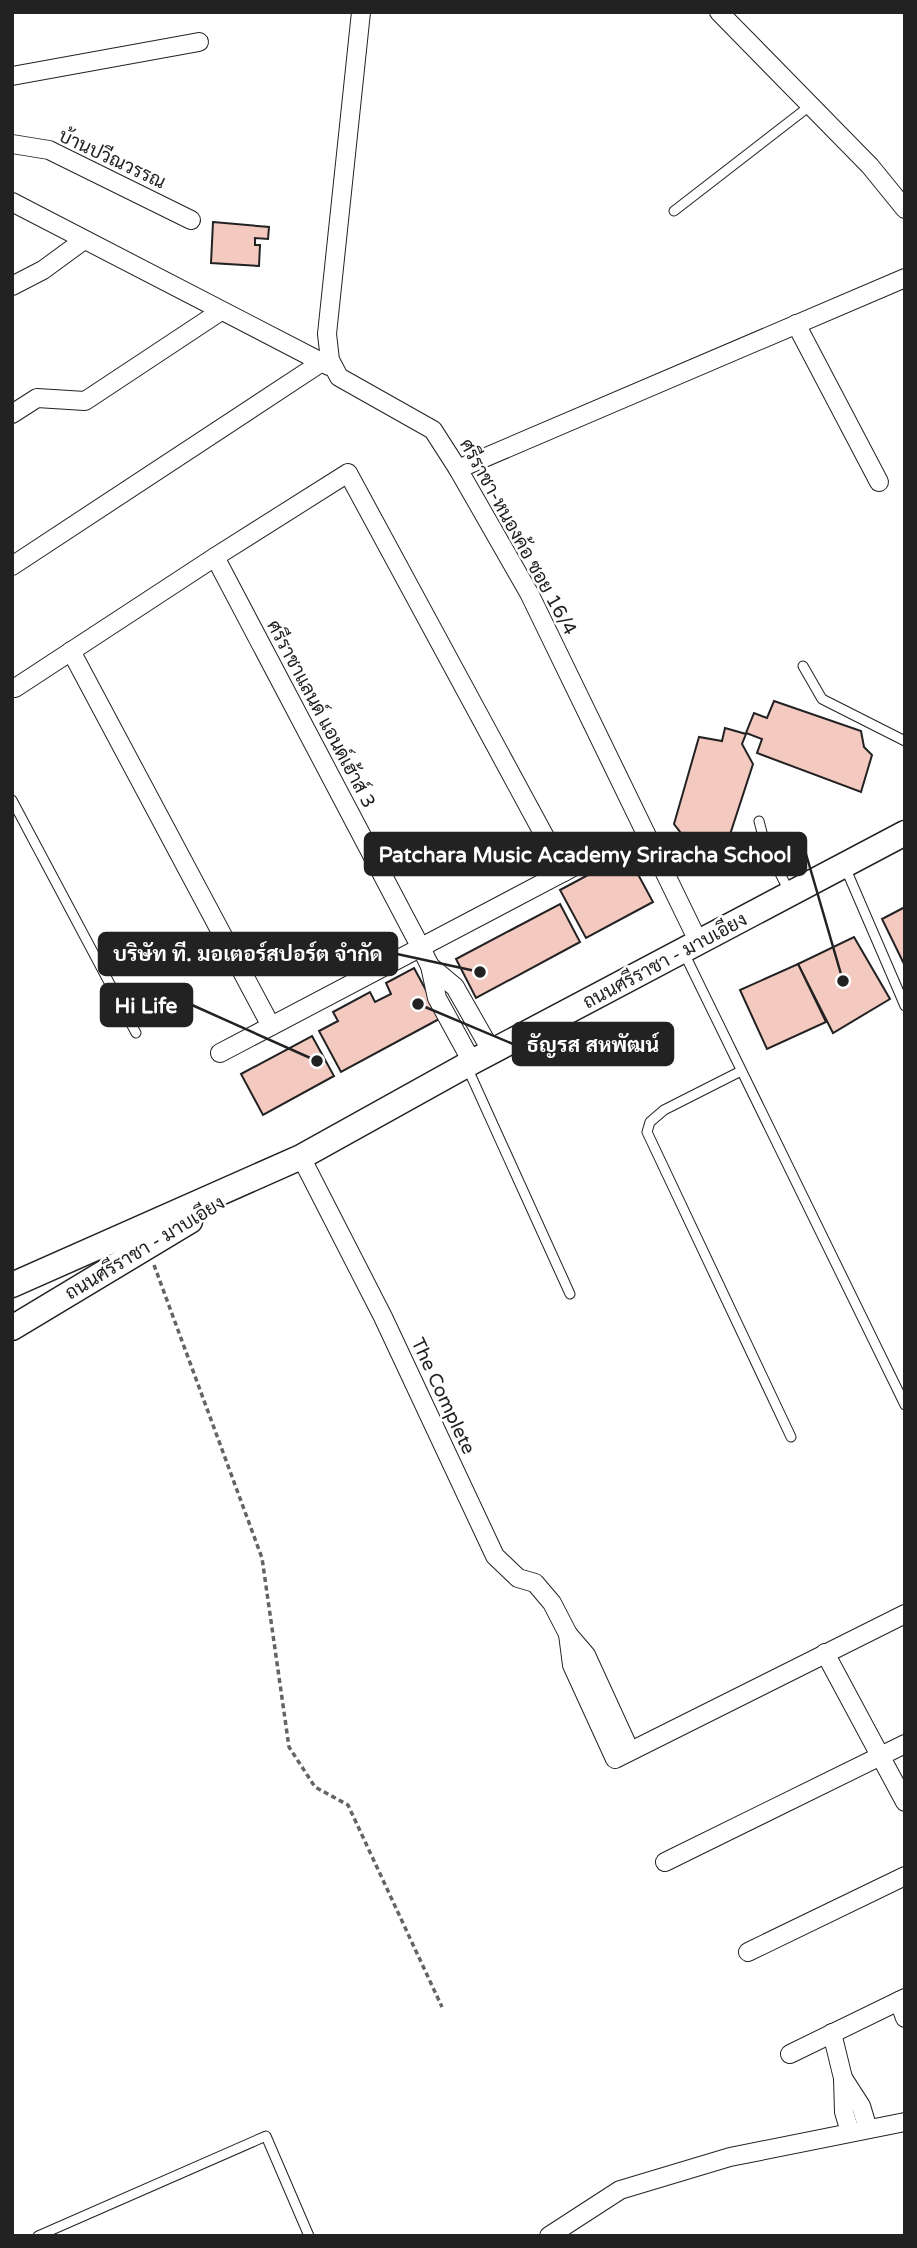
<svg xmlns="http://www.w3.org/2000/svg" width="917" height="2248" font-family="'Varela Round',Sarabun,sans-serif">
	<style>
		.building { fill: #f3c9c0; stroke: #222; stroke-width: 2 }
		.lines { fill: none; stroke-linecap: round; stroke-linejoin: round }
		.service-casing { stroke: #222; stroke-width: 11 }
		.minor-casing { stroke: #222; stroke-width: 20 }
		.secondary-casing { stroke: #222; stroke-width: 27 }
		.path { stroke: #646464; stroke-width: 3.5; stroke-dasharray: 5 3.5; stroke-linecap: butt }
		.service { stroke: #fff; stroke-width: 9 }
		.minor { stroke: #fff; stroke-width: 18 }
		.secondary { stroke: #fff; stroke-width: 24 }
		.labels { text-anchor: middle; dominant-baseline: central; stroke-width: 5; stroke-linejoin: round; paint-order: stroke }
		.street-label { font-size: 19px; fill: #222; stroke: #fff }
		.leader { fill: none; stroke: #222; stroke-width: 2.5 }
		.callout-dot { fill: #222; stroke: #fff; stroke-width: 2.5 }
		.callout { fill: #222; stroke: #222; stroke-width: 2.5 }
		.callout-label { font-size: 21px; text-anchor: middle; font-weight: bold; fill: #fff }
	</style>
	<rect width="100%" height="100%" fill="#fff"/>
	<!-- building -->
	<g class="building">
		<polygon points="213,222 269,227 268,239 255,238 255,245 260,245 259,266 211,263"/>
		<polygon points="774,701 861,731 864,747 872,755 861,792 757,753 762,739 746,733 754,713 767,718"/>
		<polygon points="725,728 746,734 742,744 753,764 722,859 684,851 684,837 674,824 699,737 722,741"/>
		<polygon points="627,854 653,902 586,938 560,890"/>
		<polygon points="560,904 580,942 476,998 456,959"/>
		<polygon points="905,907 905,966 882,919"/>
		<polygon points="854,937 890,999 833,1033 798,964"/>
		<polygon points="798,964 826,1022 767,1049 740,990"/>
		<polygon points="414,968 441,1018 341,1072 319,1031 338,1021 333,1012 370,992 375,1002 391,994 386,983"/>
		<polygon points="312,1036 334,1076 263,1115 241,1074"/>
	</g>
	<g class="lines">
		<!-- service casing -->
		<g class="service-casing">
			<g id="service">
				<polyline points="674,211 811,105"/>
				<polyline points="803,666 822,699 905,741"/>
				<polyline points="12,800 136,1033"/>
				<polyline points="759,821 765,844 790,893"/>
				<polyline points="845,867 905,1006"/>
				<polyline points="684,953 905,1405"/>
				<polyline points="467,1067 570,1294"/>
				<polyline points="741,1071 664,1110 650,1122 647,1132 791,1437"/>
				<polyline points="38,2236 266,2136 309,2236"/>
			</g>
		</g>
		<!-- minor casing -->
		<g class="minor-casing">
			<g id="minor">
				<polyline points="361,12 327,334 330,360 339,377 433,430 458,469 529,593 699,943"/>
				<polyline points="719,12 870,166 905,209"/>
				<polyline points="12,76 199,42"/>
				<polyline points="12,144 49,150 191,220"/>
				<polyline points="12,202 329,366"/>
				<polyline points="12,286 43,270 84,240"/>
				<polyline points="796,324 879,482"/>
				<polyline points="12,414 37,398 85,401 221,311"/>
				<polyline points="458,469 905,278"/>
				<polyline points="215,557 421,948 430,966 437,998 472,1062"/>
				<polyline points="12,566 322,362"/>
				<polyline points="71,651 271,1026"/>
				<polyline points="15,688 215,557 348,473 564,872"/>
				<polyline points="430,966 455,987 492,1052"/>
				<polyline points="220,1053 617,844"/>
				<polyline points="301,1157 383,1317 495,1556 518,1578 535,1583 552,1603 568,1634 586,1655 630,1751"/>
				<polyline points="568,1634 572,1665 615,1759 905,1614"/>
				<polyline points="825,1653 905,1802"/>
				<polyline points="665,1862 905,1744"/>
				<polyline points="748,1952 905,1876"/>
				<polyline points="899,2001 905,2018"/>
				<polyline points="832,2033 843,2078 844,2112 850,2132"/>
				<polyline points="790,2054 905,1998"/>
				<polyline points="843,2078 861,2106 868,2129"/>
				<polyline points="549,2236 620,2190 730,2157 905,2122"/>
			</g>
		</g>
		<!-- secondary casing -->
		<g class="secondary-casing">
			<g id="secondary">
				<polyline points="12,1285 301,1157 472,1062 905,833"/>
				<polyline points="12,1328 190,1221"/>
			</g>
		</g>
		<!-- path -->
		<polyline class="path" points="154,1265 262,1558 289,1747 315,1787 348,1805 442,2007"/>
		<!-- service -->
		<use href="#service" class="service"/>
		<!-- minor -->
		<use href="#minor" class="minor"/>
		<!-- secondary -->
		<use href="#secondary" class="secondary"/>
	</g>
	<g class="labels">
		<!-- street labels -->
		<g class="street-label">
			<text transform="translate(112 159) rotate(25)">บ้านปวีณวรรณ</text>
			<text transform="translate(518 537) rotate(61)">ศรีราชา-หนองค้อ ซอย 16/4</text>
			<text transform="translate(321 714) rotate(62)">ศรีราชาแลนด์ แอนด์เฮ้าส์ 3</text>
			<text transform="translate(665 961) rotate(-28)">ถนนศรีราชา - มาบเอียง</text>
			<text transform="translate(145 1248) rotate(-31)">ถนนศรีราชา - มาบเอียง</text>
			<text transform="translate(443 1396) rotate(65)">The Complete</text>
		</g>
	</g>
	<!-- callouts -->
	<path class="leader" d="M843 981L806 854M480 972L397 954M317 1061L192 1005M418 1004L513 1044"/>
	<g class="callout-dot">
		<circle cx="843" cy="981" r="7"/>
		<circle cx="480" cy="972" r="7"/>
		<circle cx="317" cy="1061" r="7"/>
		<circle cx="418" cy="1004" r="7"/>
	</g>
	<g class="callout">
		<rect x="365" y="833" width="441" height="42" rx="7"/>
		<rect x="99" y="933" width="298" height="42" rx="7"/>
		<rect x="101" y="984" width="91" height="42" rx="7"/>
		<rect x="513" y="1023" width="160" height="42" rx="7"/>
	</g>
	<g class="callout-label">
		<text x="585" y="862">Patchara Music Academy Sriracha School</text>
		<text x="248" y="961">บริษัท ที. มอเตอร์สปอร์ต จำกัด</text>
		<text x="146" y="1013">Hi Life</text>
		<text x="593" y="1052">ธัญรส สหพัฒน์</text>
	</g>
	<!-- border -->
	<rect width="917" height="2248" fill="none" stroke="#222222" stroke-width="28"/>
</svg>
